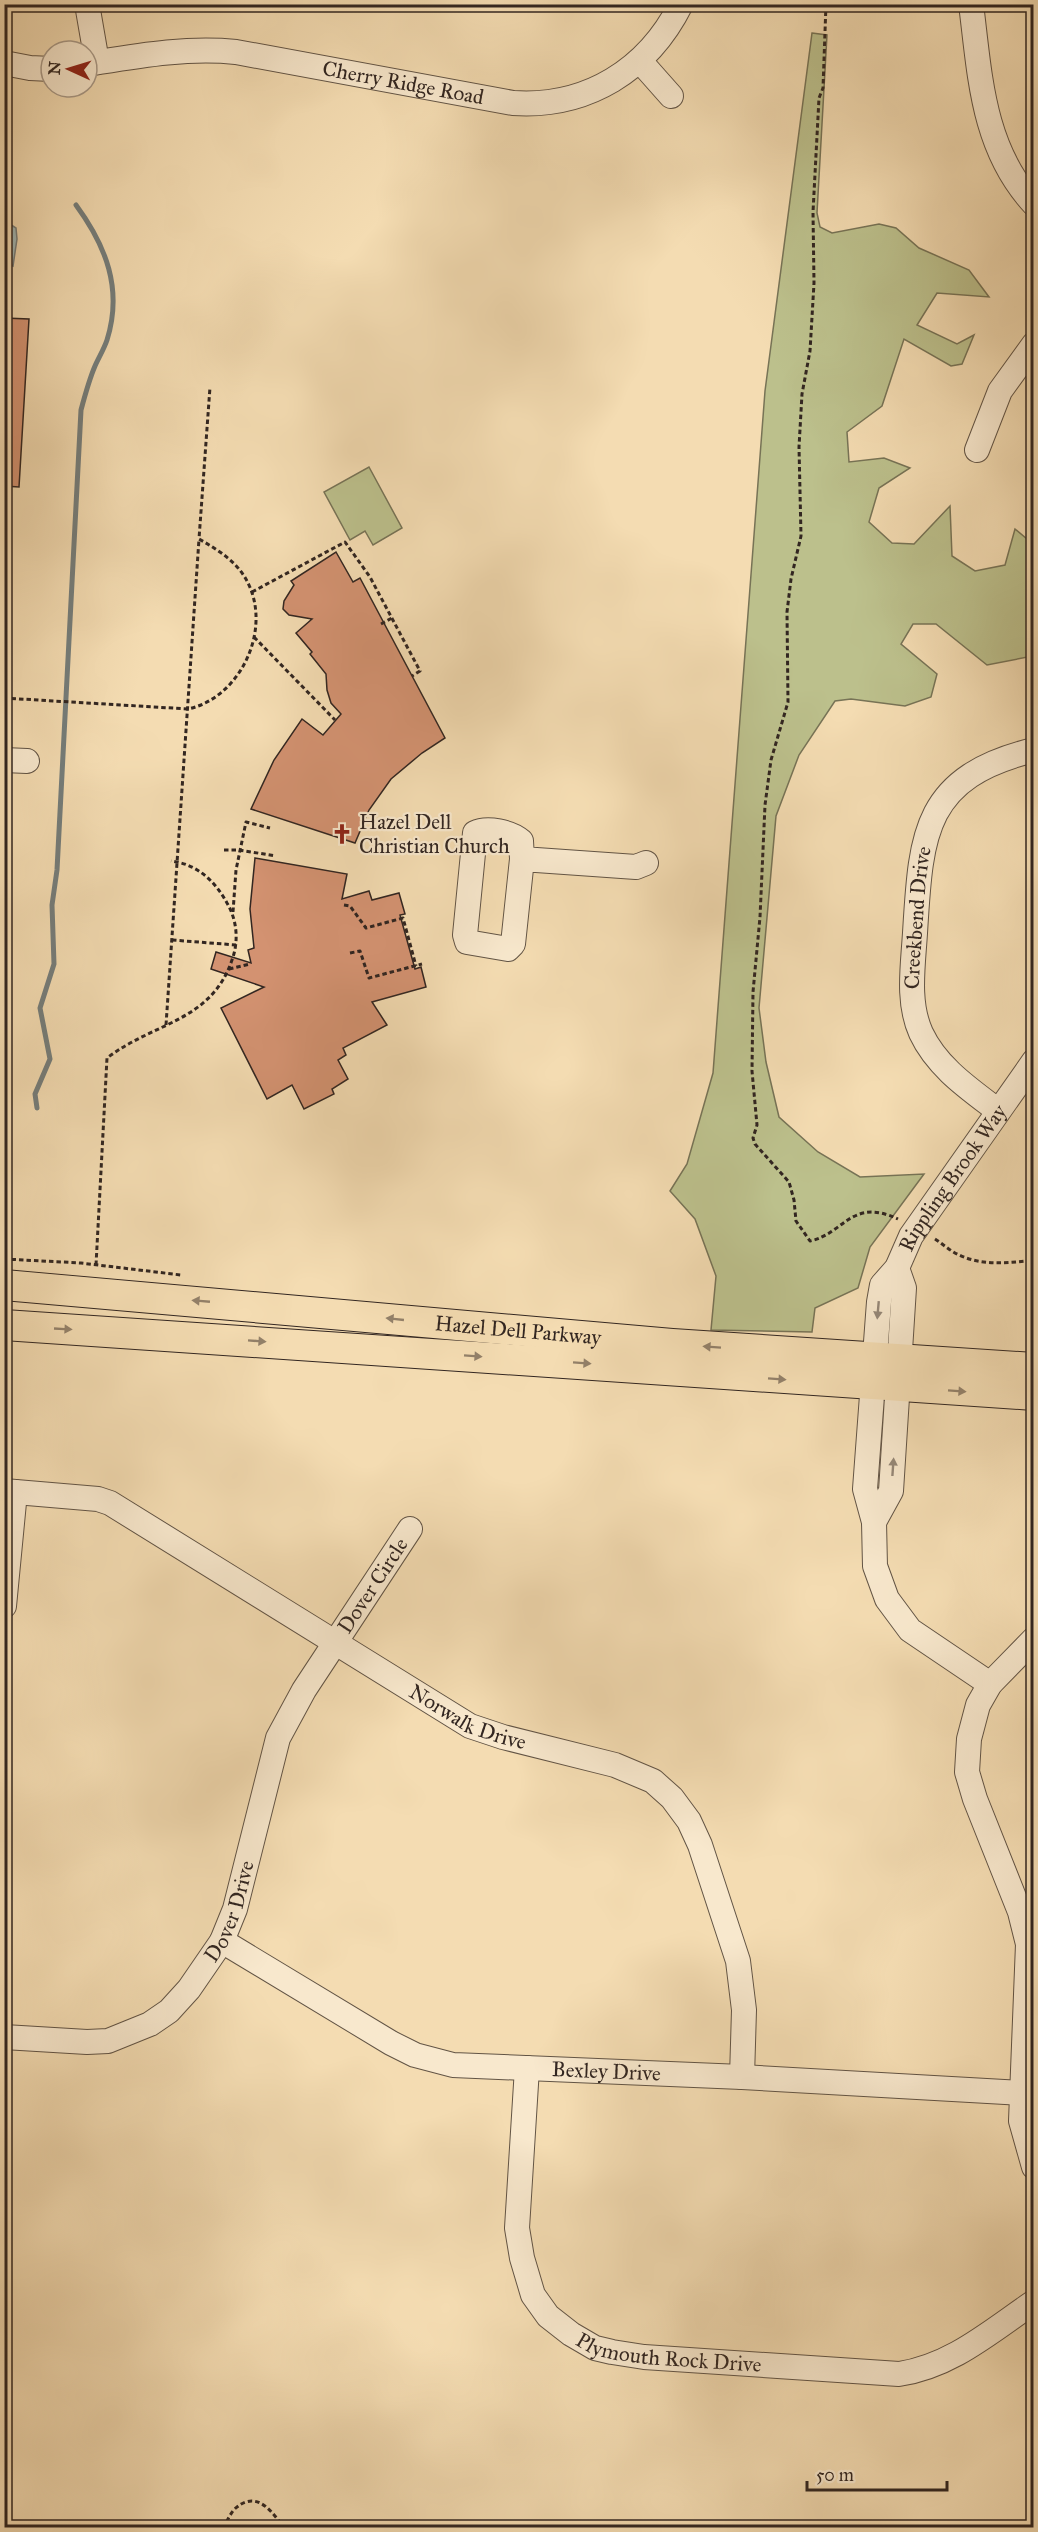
<svg xmlns="http://www.w3.org/2000/svg" width="1038" height="2532" font-family="'IM FELL Great Primer',serif">
	<style>
		.green { fill: #bcc08c; stroke: #777356; stroke-width: 1.5 }
		.water { fill: #a1b9b8; stroke: #757e7c; stroke-width: 1.5 }
		.lines { fill: none; stroke-linecap: round; stroke-linejoin: round }
		.stream { stroke: #757e7c; stroke-width: 5 }
		.building { fill: #d39271; stroke: #322621; stroke-width: 1.5 }
		.minor-casing { stroke: #625445; stroke-width: 26 }
		.major-casing { stroke: #322621; stroke-width: 32 }
		.path { stroke: #322621; stroke-width: 3; stroke-dasharray: 4.5 3; stroke-linecap: butt }
		.minor { stroke: #f8e8cd; stroke-width: 24 }
		.major { stroke: #f4dcb2; stroke-width: 30 }
		.oneway { fill: #93816a }
		.oneway2 { fill: #958777 }
		.labels { text-anchor: middle; dominant-baseline: central; stroke-width: 4.5; stroke-linejoin: round; paint-order: stroke }
		.street-label { font-size: 21px; fill: #322621; stroke: #f8e8cd }
		.poi-label { font-size: 21px; fill: #322621; stroke: #f8e8cd; text-anchor: start }
	</style>
	<rect width="100%" height="100%" fill="#f4dcb2"/>
	<filter id="stains"><feTurbulence type="fractalNoise" baseFrequency=".00333" numOctaves="4"/><feColorMatrix values="0 0 0 0 .2 0 0 0 0 .09 0 0 0 0 .02 0 0 0 .5 -.17"/></filter>
	<radialGradient id="worn" r=".72"><stop offset=".6" stop-color="#630" stop-opacity="0"/><stop offset="1" stop-color="#630" stop-opacity=".3"/></radialGradient>
	<!-- green -->
	<g class="green">
		<polygon points="812,33 827,35 817,213 820,227 832,233 879,224 896,228 919,248 969,270 989,297 937,293 917,325 957,344 974,335 962,364 951,366 904,339 882,406 847,432 849,462 884,458 910,468 879,488 869,522 892,543 914,544 950,506 952,556 975,571 1005,565 1015,529 1033,544 1033,656 987,665 936,624 913,624 901,644 937,674 931,697 905,706 851,699 835,701 799,755 776,816 759,1008 766,1062 779,1117 818,1152 860,1177 924,1174 870,1247 858,1288 815,1308 812,1332 711,1330 716,1276 695,1219 670,1191 687,1164 713,1073 765,391"/>
		<polygon points="369,467 402,528 373,545 365,531 350,540 324,492"/>
	</g>
	<!-- water -->
	<polygon class="water" points="5,221 16,228 17,239 13,266 5,262"/>
	<g class="lines">
		<!-- stream -->
		<path class="stream" d="M37,1108L35,1094L50,1059L40,1008L54,964L52,905L57,870L81,410C85,395 89,380 95,366C99,357 104,349 107,340C123,289 106,246 76,205"/>
	</g>
	<!-- building -->
	<g class="building">
		<polygon points="4,318 29,319 19,487 4,486"/>
		<polygon points="336,552 353,582 360,578 445,738 422,753 391,779 369,810 355,843 251,809 274,760 302,719 323,735 341,714 331,703 327,690 326,674 310,654 312,652 296,633 312,619 289,615 283,609 284,601 294,585 291,581"/>
		<polygon points="255,858 347,874 342,899 369,891 372,900 399,893 405,914 400,915 415,969 421,967 426,987 372,1002 387,1025 343,1048 346,1055 338,1060 348,1079 332,1089 334,1094 304,1109 292,1085 267,1099 221,1008 264,987 211,969 216,952 251,963 248,950 254,948 250,909"/>
	</g>
	<g class="lines">
		<!-- minor casing -->
		<g class="minor-casing">
			<g id="minor">
				<polyline points="87,4 97,62"/>
				<path d="M971,4C980,75 982,148 1034,204"/>
				<polyline points="640,61 671,96"/>
				<polyline points="4,63 30,68 51,69"/>
				<path id="s1" d="M87,64C137,56 185,47 236,52L513,103C587,108 648,70 681,4"/>
				<polyline points="977,450 1000,391 1034,344"/>
				<polyline points="4,760 27,761"/>
				<path d="M522,859L513,944L508,949L467,942L465,935L475,833C487,827 511,832 521,841L522,859L636,867L646,863"/>
				<path id="s2" d="M997,1110C968,1088 937,1067 921,1033C907,1002 913,966 915,933C921,834 923,777 1034,750"/>
				<path id="s3" d="M4,1491L98,1499L110,1503L470,1726L503,1737L615,1765L653,1781L672,1798L689,1821L700,1845L738,1961L744,2010L742,2077"/>
				<polyline points="874,1522 891,1491 904,1288 897,1268"/>
				<polyline points="4,1606 15,1492"/>
				<polyline points="1034,1639 990,1684 978,1705 969,1739 967,1772 975,1799 1020,1912 1028,1944 1021,2121 1034,2167"/>
				<path id="s4" d="M990,1684L910,1630L887,1599L875,1566L874,1522L865,1489L879,1302L882,1285L897,1268L911,1236L1034,1061"/>
				<path id="s5" d="M222,1941L391,2043L415,2055L453,2065L742,2077L1021,2093"/>
				<path id="s6" d="M4,2037L87,2042L108,2041L150,2024L169,2011L189,1989L222,1941L235,1909L278,1738L304,1690L410,1529"/>
				<path id="s7" d="M527,2068L517,2228L522,2258L533,2295L548,2316L571,2334L595,2348L612,2352L644,2357L899,2374C952,2366 991,2331 1034,2302"/>
			</g>
		</g>
		<!-- major casing -->
		<g class="major-casing">
			<g id="major">
				<path id="s8" d="M4,1285L672,1344L1034,1368"/>
				<polyline points="4,1325 1034,1395"/>
			</g>
		</g>
		<!-- path -->
		<g class="path">
			<path d="M826,4L823,88L819,98L813,212L814,283L810,351L802,394L799,447L801,536L791,579L787,612L788,702L771,760L765,805L760,917L753,992L752,1071L757,1125L753,1138L755,1144L789,1182L794,1200L796,1221L810,1241C844,1234 851,1197 898,1219"/>
			<polyline points="252,592 345,542 370,577 420,671 412,676"/>
			<polyline points="381,624 392,618"/>
			<polyline points="254,637 335,720"/>
			<path d="M4,698L188,709C239,698 271,633 249,585C239,563 220,551 199,539L210,387"/>
			<polyline points="224,850 239,850 276,856"/>
			<polyline points="344,905 350,906 366,928 403,918 416,966"/>
			<polyline points="233,912 236,870 246,822 270,828"/>
			<polyline points="172,940 236,945"/>
			<polyline points="350,953 360,951 369,978 422,964"/>
			<polyline points="229,969 250,964"/>
			<polyline points="166,1025 199,539"/>
			<path d="M935,1239C943,1244 950,1251 959,1255C982,1266 1009,1263 1034,1260"/>
			<polyline points="4,1259 81,1263 181,1275"/>
			<path d="M96,1265L107,1058C154,1022 211,1022 232,960C239,941 237,920 227,903C215,881 197,864 171,861"/>
			<path d="M223,2528C227,2522 231,2511 237,2507C258,2490 273,2513 284,2528"/>
		</g>
		<!-- minor -->
		<use href="#minor" class="minor"/>
		<!-- major -->
		<use href="#major" class="major"/>
	</g>
	<!-- one-way arrows -->
	<defs><path id="oneway-solid" d="M-6-.8H1V-3.2L6.5 0L1 3.2V.8H-6Z" transform="scale(1.5)"/></defs>
	<g class="oneway">
		<use href="#oneway-solid" transform="translate(201 1301) rotate(-175)"/>
		<use href="#oneway-solid" transform="translate(395 1319) rotate(-174)"/>
		<use href="#oneway-solid" transform="translate(63 1329) rotate(3)"/>
		<use href="#oneway-solid" transform="translate(257 1341) rotate(4)"/>
		<use href="#oneway-solid" transform="translate(712 1347) rotate(-176)"/>
		<use href="#oneway-solid" transform="translate(473 1356) rotate(4)"/>
		<use href="#oneway-solid" transform="translate(582 1363) rotate(4)"/>
		<use href="#oneway-solid" transform="translate(777 1379) rotate(4)"/>
		<use href="#oneway-solid" transform="translate(957 1391) rotate(4)"/>
	</g>
	<g class="oneway2">
		<use href="#oneway-solid" transform="translate(878 1310) rotate(95)"/>
		<use href="#oneway-solid" transform="translate(893 1467) rotate(-86)"/>
	</g>
	<!-- icons -->
	<defs>
		<g id="church-bare" transform="scale(1.62)"><path d="M-1.2-6h2.4v3.5h3.3v2.4h-3.3V6h-2.4V-.1h-3.3v-2.4h3.3Z" fill="#8f2418" stroke="#f8e8cd" stroke-width="2.5" paint-order="stroke"/></g>
	</defs>
	<g fill-rule="evenodd">
		<use href="#church-bare" x="342" y="834"/>
	</g>
	<g class="labels">
		<!-- street labels -->
		<g class="street-label">
			<text stroke="none"><textPath href="#s1" startOffset="320">Cherry Ridge Road</textPath></text>
			<text stroke="none"><textPath href="#s2" startOffset="226">Creekbend Drive</textPath></text>
			<text stroke="none"><textPath href="#s4" startOffset="582">Rippling Brook Way</textPath></text>
			<text stroke="none"><textPath href="#s8" startOffset="516">Hazel Dell Parkway</textPath></text>
			<text stroke="none"><textPath href="#s6" startOffset="651">Dover Circle</textPath></text>
			<text stroke="none"><textPath href="#s3" startOffset="525">Norwalk Drive</textPath></text>
			<text stroke="none"><textPath href="#s6" startOffset="291">Dover Drive</textPath></text>
			<text stroke="none"><textPath href="#s5" startOffset="417">Bexley Drive</textPath></text>
			<text stroke="none"><textPath href="#s7" startOffset="386">Plymouth Rock Drive</textPath></text>
		</g>
		<!-- poi labels -->
		<g class="poi-label">
			<text x="359" y="822">Hazel Dell<tspan x="359" dy="24">Christian Church</tspan></text>
		</g>
	</g>
	<!-- margin -->
	<rect width="1038" height="2532" fill="none" stroke="#f4dcb2" stroke-width="24"/>
	<rect x="6" y="6" width="1026" height="2520" fill="none" stroke="#322621" stroke-width="3"/>
	<rect x="12" y="12" width="1014" height="2508" fill="none" stroke="#322621" stroke-width="1.5"/>
	<!-- north arrow -->
	<g transform="translate(69 69) rotate(274)"><circle r="28" fill="#f8e8cd" stroke="#a99a88" stroke-width="1.5"/>
	<path d="M0-4.5L10 22L0 15L-10 22Z" fill="#8f2418"/>
	<text y="-9" font-size="16" font-weight="bold" text-anchor="middle" fill="#322621">N</text>
	</g>
	<!-- scale -->
	<path d="M807 2481v9h140v-9" fill="none" stroke="#322621" stroke-width="3"/>
	<text x="816" y="2481" font-size="18" fill="#322621" stroke="#f8e8cd" stroke-width="4.5" paint-order="stroke">50 m</text>
	<rect width="100%" height="100%" filter="url(#stains)"/>
	<rect width="100%" height="100%" fill="url(#worn)"/>
</svg>
